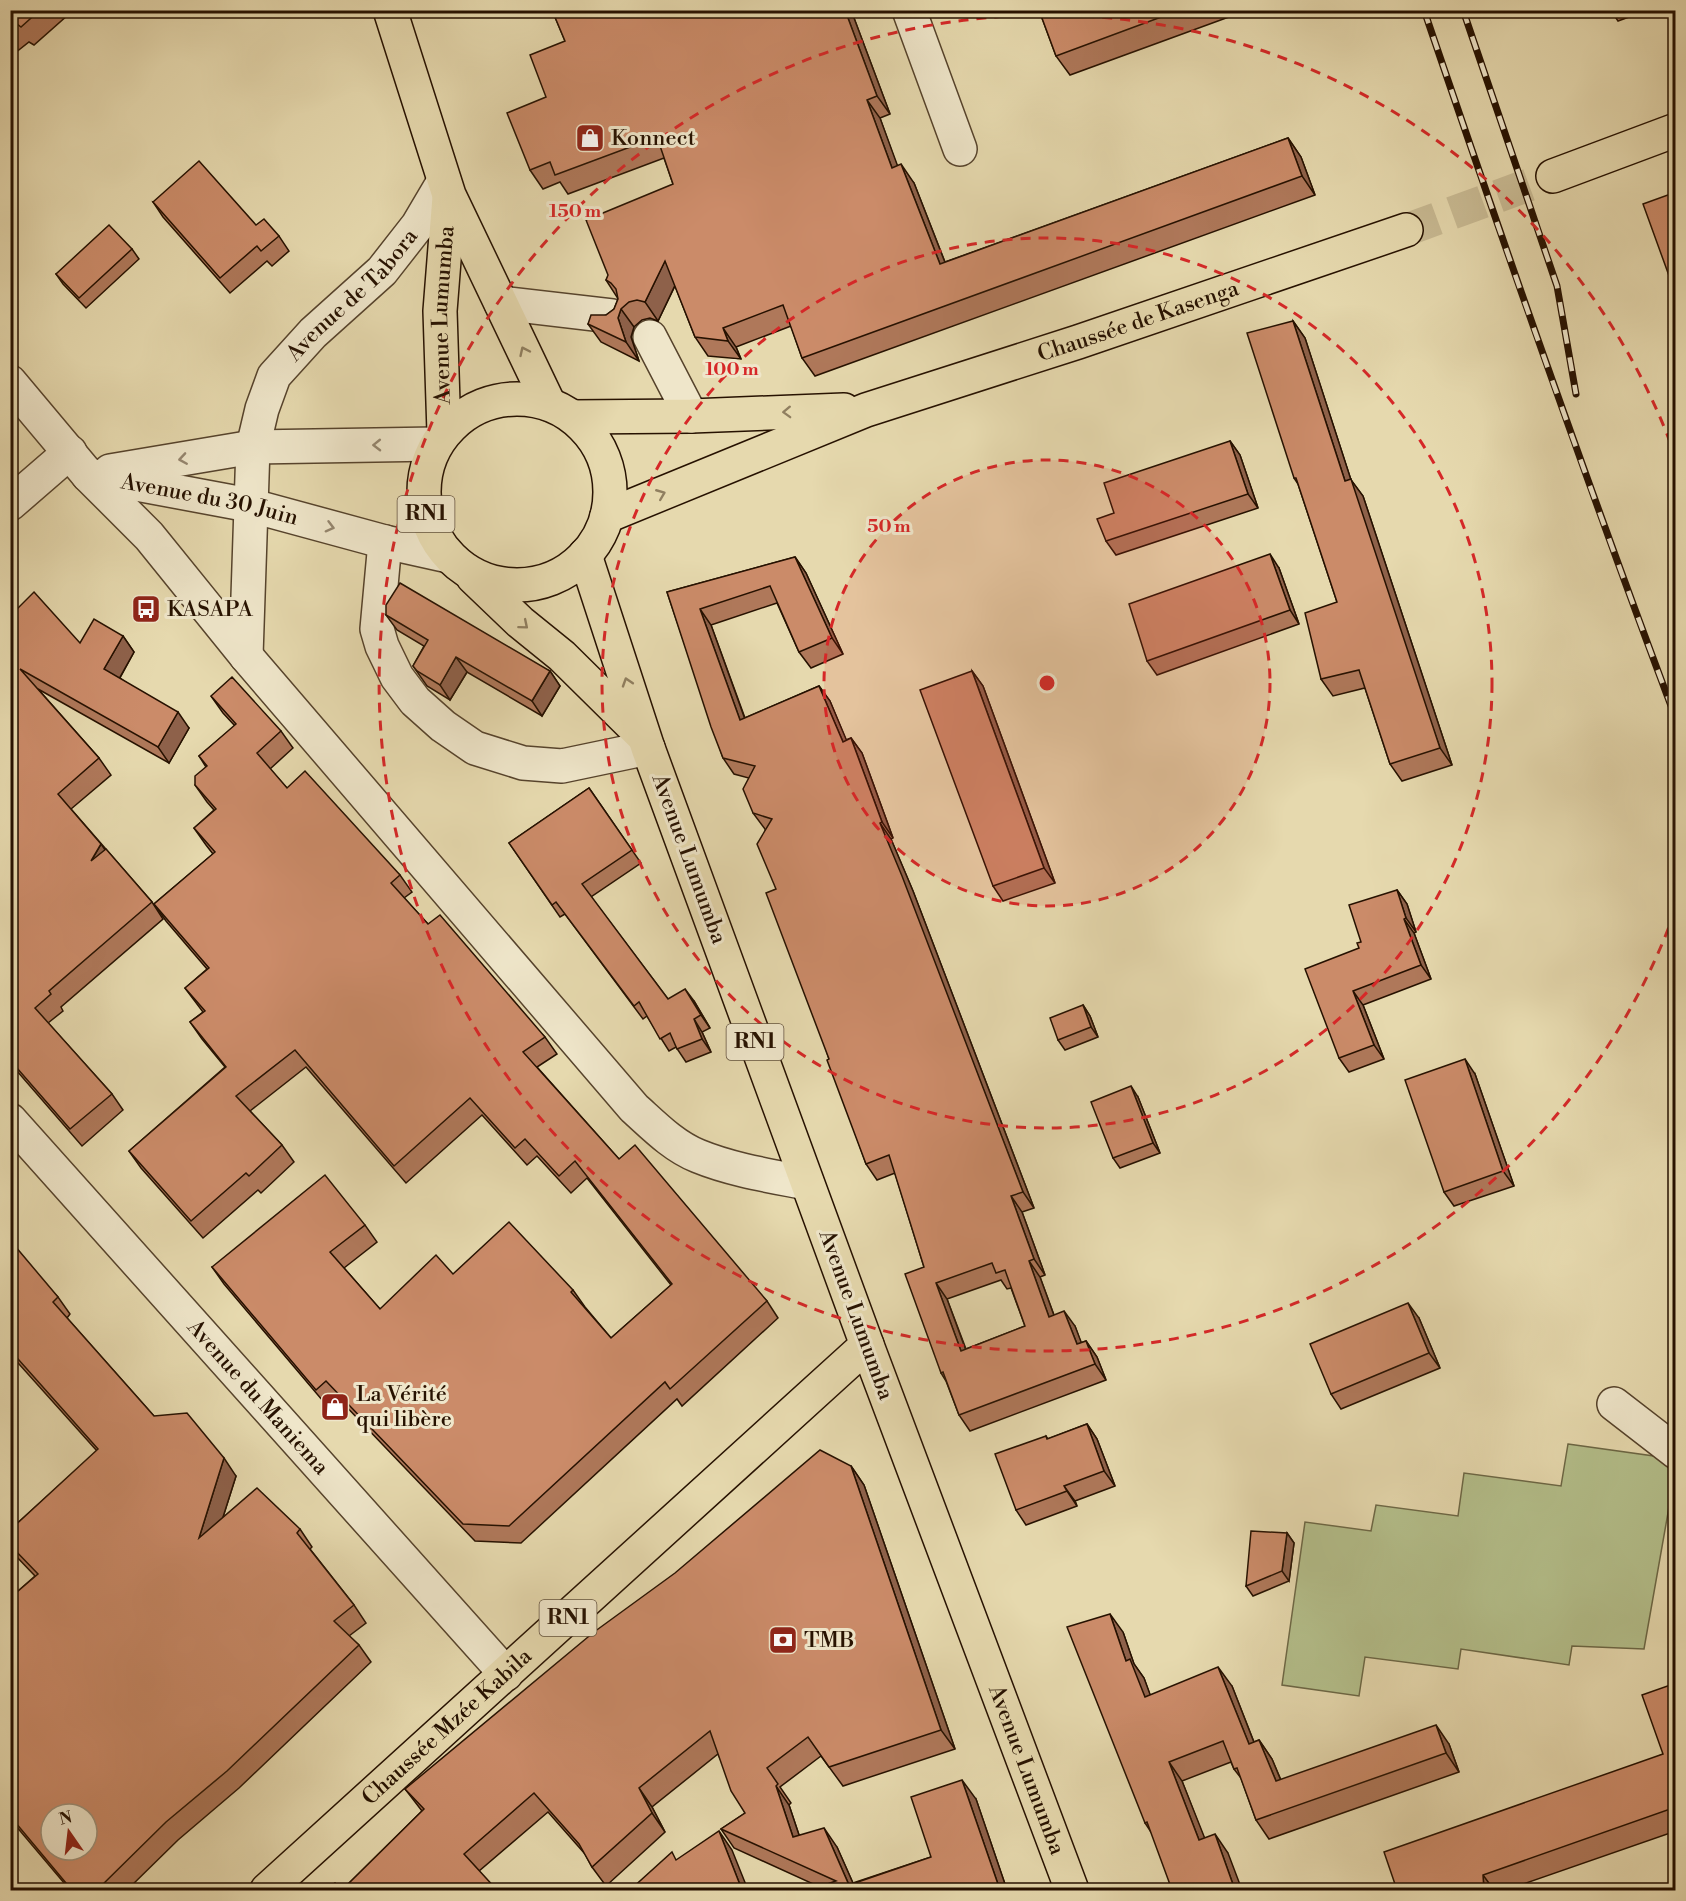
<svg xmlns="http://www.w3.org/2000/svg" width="1686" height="1901" font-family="'Libre Bodoni',serif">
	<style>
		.pitch { fill: #b4bf8b; stroke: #6d6846; stroke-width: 1.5 }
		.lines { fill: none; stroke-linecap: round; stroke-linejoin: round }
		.major-tunnel { stroke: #c9bb94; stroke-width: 33; stroke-dasharray: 33 16; stroke-linecap: butt }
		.minor-casing { stroke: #56432c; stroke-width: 36 }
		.major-casing { stroke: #261100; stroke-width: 36 }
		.highway-casing { stroke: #261100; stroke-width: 36 }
		.minor { stroke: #efe6ca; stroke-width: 33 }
		.major { stroke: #e6d9ae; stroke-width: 33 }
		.highway { stroke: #e6d9ae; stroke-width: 33 }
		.rail-casing { stroke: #261100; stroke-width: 7 }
		.rail { stroke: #efe6ca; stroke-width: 4.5; stroke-dasharray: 14; stroke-linecap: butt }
		.wall { fill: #af785a; stroke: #261100; stroke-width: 1.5; fill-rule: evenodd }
		.shaded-wall { fill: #8e614a; stroke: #261100; stroke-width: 1.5 }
		.building { fill: #cb8b69; stroke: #261100; stroke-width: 1.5; fill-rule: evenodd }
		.oneway { stroke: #907f60 }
		.oneway2 { stroke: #95866f }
		.ring { fill: none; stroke: #d62828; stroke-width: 3; stroke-dasharray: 10 8 }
		.labels { text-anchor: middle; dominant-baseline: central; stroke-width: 6; stroke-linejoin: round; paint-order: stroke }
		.shield { fill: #efe6ca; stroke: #62513d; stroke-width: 1.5 }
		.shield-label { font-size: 21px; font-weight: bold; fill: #261100 }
		.poi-label { font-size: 22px; fill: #261100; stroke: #efe6ca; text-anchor: start }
		.street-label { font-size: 22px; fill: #261100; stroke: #efe6ca }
		.centre { fill: #d62828; stroke: #efe6ca; stroke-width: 3 }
		.ring-label { font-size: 18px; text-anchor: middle; font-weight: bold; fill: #d62828; stroke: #efe6ca; stroke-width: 6; stroke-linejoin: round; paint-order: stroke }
	</style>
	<rect width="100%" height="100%" fill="#e6d9ae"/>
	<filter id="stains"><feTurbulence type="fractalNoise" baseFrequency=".00333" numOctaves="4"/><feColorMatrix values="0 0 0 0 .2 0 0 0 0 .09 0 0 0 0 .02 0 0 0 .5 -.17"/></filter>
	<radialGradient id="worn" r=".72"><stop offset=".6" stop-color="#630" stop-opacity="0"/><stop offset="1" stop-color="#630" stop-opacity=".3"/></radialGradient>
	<!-- pitch -->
	<polygon class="pitch" points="1568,1444 1675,1459 1675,1473 1644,1649 1572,1646 1569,1665 1461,1649 1458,1669 1365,1657 1359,1696 1282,1685 1305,1522 1371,1531 1376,1505 1458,1516 1464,1473 1561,1486"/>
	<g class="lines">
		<!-- major-tunnel -->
		<polyline class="major-tunnel" points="1406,230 1553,176"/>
		<!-- minor casing -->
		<g class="minor-casing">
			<g id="minor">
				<polyline points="909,10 960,149"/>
				<polyline points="501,303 612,316"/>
				<polyline points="650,337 691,416"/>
				<path d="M10,382L88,475L149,536L246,656L634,1108C653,1125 673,1146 698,1156C732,1170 771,1176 807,1183"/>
				<polyline points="110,471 253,447 436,444"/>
				<path id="s1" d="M88,475L249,505L385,542L448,556"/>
				<polyline points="10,504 70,452"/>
				<polyline points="385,542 377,629 382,646 397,677 415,701 443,726 475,748 523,763 562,766 648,748"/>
				<path id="s2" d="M246,656L253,447L262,409L274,376L313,333L382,271L418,225L444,181"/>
				<path id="s3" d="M10,1120L506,1674"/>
				<polyline points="1614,1404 1676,1452"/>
			</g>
		</g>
		<!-- major casing -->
		<g class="major-casing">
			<g id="major">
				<polyline points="1553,176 1676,130"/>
				<polyline points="573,417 691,416 844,410"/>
				<path id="s4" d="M607,516L866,410L1078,342L1406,230"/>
				<path id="s5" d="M867,1345L1072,1890"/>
			</g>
		</g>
		<!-- highway casing -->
		<g class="highway-casing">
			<g id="highway">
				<polyline points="390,10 449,195 549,404"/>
				<circle cx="517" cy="492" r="93"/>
				<path id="s6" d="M444,433L440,311L449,197"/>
				<polyline points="473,577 520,622 562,656 643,736"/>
				<path id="s7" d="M267,1890L867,1345L648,748L585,555"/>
			</g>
		</g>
		<!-- minor -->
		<use href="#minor" class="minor"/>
		<!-- major -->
		<use href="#major" class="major"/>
		<!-- highway -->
		<use href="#highway" class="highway"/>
		<!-- rail casing -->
		<g class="rail-casing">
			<g id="rail">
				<path d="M1424,10C1505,248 1587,484 1676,719"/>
				<polyline points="1463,10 1557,286 1576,394"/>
			</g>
		</g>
		<!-- rail -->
		<use href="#rail" class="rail"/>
	</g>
	<!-- wall -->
	<g class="wall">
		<polygon points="10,10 67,10 69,14 34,45 29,42 10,57"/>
		<polygon points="552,10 851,10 890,114 880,118 897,166 914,183 945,262 1288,138 1301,157 1315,195 815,376 802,358 791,326 736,347 741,359 708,356 695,337 675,286 658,321 650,318 642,320 634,327 631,337 639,361 601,342 588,324 606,315 614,309 618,299 617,297 606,280 673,184 664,158 568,194 560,182 543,189 530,170 546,97 565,41"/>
		<polygon points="1039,10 1248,10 1070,75 1056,56"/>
		<polygon points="1613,10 1639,10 1640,13 1618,21 1614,15"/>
		<polygon points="153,202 256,225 279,236 289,251 272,266 267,261 230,293 163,217"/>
		<polygon points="132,249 139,259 86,308 63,284 56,274"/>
		<polygon points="1293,321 1305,338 1351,480 1363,496 1452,765 1402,781 1390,764 1365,688 1333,696 1321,679 1337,602 1298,484 1294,478"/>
		<polygon points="1230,441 1240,455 1258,508 1116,555 1106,541 1114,513"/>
		<path d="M795,557L806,573L843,654L811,668L799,652L777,603L711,625L745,718L819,686L830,701L846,740L851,738L862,753L893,838L891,839L913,891L1034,1208L1022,1212L1045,1275L1040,1277L1054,1315L1075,1326L1081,1343L1086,1341L1097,1357L1106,1380L970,1431L959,1415L946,1381L941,1373L924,1267L895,1173L877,1180L866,1164L829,1059L776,889L765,829L753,813L749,778L734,774L723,758L667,592ZM1001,1280L1007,1289L1011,1288L1025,1326L966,1349L947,1299Z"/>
		<polygon points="1279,568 1299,624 1157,675 1147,661"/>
		<polygon points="386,615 550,671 560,686 542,716 467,672 450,700 427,686 413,666 424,646 397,630"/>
		<polygon points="10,616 80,643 123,636 134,652 120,678 189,728 169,763 38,689 99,758 111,775 71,809 152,902 163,919 61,1007 63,1011 48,1023 112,1094 123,1110 82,1146 10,1063"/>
		<polygon points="972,671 983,686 1055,883 1003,901 993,886"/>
		<polygon points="211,696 281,731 293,748 270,769 287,788 400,875 412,892 404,898 428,924 545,1037 557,1054 537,1067 619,1159 767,1301 778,1318 682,1406 677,1399 521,1543 475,1541 338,1398 328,1407 224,1284 212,1267 365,1225 377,1242 344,1268 380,1309 453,1274 573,1290 585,1307 611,1338 671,1285 587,1178 571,1193 537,1156 527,1165 482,1115 406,1183 306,1067 250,1111 282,1145 294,1162 261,1193 258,1190 203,1238 141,1168 129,1151 225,1067 202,1039 190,1022 203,1012 185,988 207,969 166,921 154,904 213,854 206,845 194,828 214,810 207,802 195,785 206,767 199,756 235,726 223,713"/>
		<polygon points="589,788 641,863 591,897 668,999 694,1001 710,1028 702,1032 711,1052 686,1062 676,1047 669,1051 647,1016 643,1019 565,914 560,917 509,843"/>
		<polygon points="1397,890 1407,904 1416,932 1414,933 1431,979 1363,1005 1384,1059 1349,1072 1339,1058 1361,942"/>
		<polygon points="1083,1005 1090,1016 1098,1037 1065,1050 1058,1040"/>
		<polygon points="1475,1074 1514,1186 1454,1206 1444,1192"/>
		<polygon points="1138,1097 1160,1153 1120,1168 1113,1158"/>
		<polygon points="10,1250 58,1297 70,1314 67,1318 154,1416 236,1476 223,1517 300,1529 312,1547 310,1549 354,1605 366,1623 349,1636 359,1645 371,1662 239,1788 178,1840 127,1890 70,1890 10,1819 10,1598 35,1576 15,1555 10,1548 10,1530 97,1451 10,1354"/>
		<polygon points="1419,1318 1440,1368 1341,1409 1331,1394"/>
		<polygon points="1087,1424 1097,1439 1115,1486 1075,1501 1077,1506 1026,1525 1016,1510 1046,1436 1048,1439"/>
		<polygon points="851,1466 864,1485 955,1749 843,1786 821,1756 780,1787 791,1803 789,1805 799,1835 837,1847 853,1883 931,1857 976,1799 1007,1890 810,1890 820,1887 734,1848 721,1829 745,1813 718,1754 652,1807 665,1832 606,1886 592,1867 585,1854 548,1812 479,1871 342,1890 422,1811 405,1789"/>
		<polygon points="1287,1533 1294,1543 1289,1581 1253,1596 1246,1586"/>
		<polygon points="1123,1632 1134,1664 1144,1678 1150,1695 1232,1686 1254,1742 1259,1740 1272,1759 1281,1780 1449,1744 1459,1772 1269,1839 1256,1820 1241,1778 1234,1769 1231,1762 1182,1781 1204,1838 1228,1853 1151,1832 1145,1823"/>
		<polygon points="1676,1683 1676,1831 1506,1890 1397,1890 1663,1754"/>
	</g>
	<!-- shaded-wall -->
	<g class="shaded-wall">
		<polygon points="845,10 851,10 890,114 877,96"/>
		<polygon points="867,100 880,118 905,186 892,168"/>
		<polygon points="1288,138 1301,157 1315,195 1302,176"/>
		<polygon points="901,164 914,183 953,283 940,264"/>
		<polygon points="665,261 678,279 658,321 645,302"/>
		<polygon points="621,309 634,327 631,337 639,361 626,342 618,318"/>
		<polygon points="1293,321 1305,338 1351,480 1363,496 1452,765 1440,748 1345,481"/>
		<polygon points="723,328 736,347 741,359 728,341"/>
		<polygon points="1230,441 1240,455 1258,508 1248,494"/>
		<polygon points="1270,554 1279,568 1299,624 1290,610"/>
		<polygon points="795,557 806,573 843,654 832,638"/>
		<polygon points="700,609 711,625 751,736 740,720"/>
		<polygon points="123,636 134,652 115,686 104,669"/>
		<polygon points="456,657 467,672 450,700 440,685"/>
		<polygon points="550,671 560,686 542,716 532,701"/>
		<polygon points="972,671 983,686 1055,883 1044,868"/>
		<polygon points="819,686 830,701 854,758 843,742"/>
		<polygon points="178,712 189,728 169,763 158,747"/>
		<polygon points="851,738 862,753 893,838 882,822"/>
		<polygon points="880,823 891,839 913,891 1034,1208 1023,1192"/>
		<polygon points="101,844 113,861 91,861"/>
		<polygon points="1397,890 1407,904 1416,932 1406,918"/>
		<polygon points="1404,919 1414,933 1431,979 1421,965"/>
		<polygon points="685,989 694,1001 710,1028 701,1015"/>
		<polygon points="1353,991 1363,1005 1384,1059 1374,1045"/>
		<polygon points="1083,1005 1090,1016 1098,1037 1091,1027"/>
		<polygon points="694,1019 702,1032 711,1052 702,1039"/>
		<polygon points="1465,1059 1475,1074 1514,1186 1503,1171"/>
		<polygon points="1131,1086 1138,1097 1160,1153 1153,1143"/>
		<polygon points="1011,1196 1022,1212 1045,1275 1034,1259"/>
		<polygon points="1029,1261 1040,1277 1060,1332 1049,1317"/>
		<polygon points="936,1283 947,1299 972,1367 961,1351"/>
		<polygon points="1408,1303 1419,1318 1440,1368 1429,1353"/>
		<polygon points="1064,1311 1075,1326 1088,1360 1077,1344"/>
		<polygon points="1086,1341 1097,1357 1106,1380 1095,1364"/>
		<polygon points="1087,1424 1097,1439 1115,1486 1104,1471"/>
		<polygon points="224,1458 236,1476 211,1555 199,1538"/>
		<polygon points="851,1466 864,1485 955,1749 941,1730"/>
		<polygon points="1064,1486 1075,1501 1077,1506 1067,1491"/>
		<polygon points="1287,1533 1294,1543 1289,1581 1282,1571"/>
		<polygon points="1110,1614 1123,1632 1134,1664 1144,1678 1158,1716 1145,1697 1126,1661"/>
		<polygon points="1218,1667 1232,1686 1262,1763 1249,1744"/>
		<polygon points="1436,1725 1449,1744 1459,1772 1446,1753"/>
		<polygon points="1259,1740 1272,1759 1289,1800 1276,1781"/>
		<polygon points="1169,1762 1182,1781 1213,1859 1199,1840"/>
		<polygon points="962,1780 976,1799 1007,1890 1000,1890"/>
		<polygon points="776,1786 789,1805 806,1856 793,1837"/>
		<polygon points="639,1788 652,1807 665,1832 652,1813"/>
		<polygon points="824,1828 837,1847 856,1890 849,1885"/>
		<polygon points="719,1831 732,1850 748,1890 742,1890"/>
		<polygon points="1215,1834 1228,1853 1242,1890 1235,1890"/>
		<polygon points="1483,1875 1494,1890 1484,1890"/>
	</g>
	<!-- building -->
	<g class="building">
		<polygon points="10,10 40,10 21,27 17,24 10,29"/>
		<polygon points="552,10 845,10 877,96 867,100 892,168 901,164 940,264 1288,138 1302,176 802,358 783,305 723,328 728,341 695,337 665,261 645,302 637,300 629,302 621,309 618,318 626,342 588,324 591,315 606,315 614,309 618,299 616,289 611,283 606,280 608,275 586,220 673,184 657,137 555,175 550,162 530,170 507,113 546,97 530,55 565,41"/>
		<polygon points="1039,10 1180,10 1056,56"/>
		<polygon points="1613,10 1628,10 1614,15"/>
		<polygon points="199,161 256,225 264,219 279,236 261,251 257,246 220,278 153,202"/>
		<polygon points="1676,192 1676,295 1643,204"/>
		<polygon points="109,225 132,249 79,298 56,274"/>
		<polygon points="1293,321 1345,481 1351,479 1440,748 1390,764 1359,670 1321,679 1305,613 1337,602 1296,478 1294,478 1247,333"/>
		<polygon points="1230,441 1248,494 1106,541 1097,519 1114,513 1104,483"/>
		<polygon points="1270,554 1290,610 1147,661 1129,604"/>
		<path d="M795,557L832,638L799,652L770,586L700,609L740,720L819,686L843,742L851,738L882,822L880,823L902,876L1023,1192L1011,1196L1034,1259L1029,1261L1049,1317L1064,1311L1077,1344L1086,1341L1095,1364L959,1415L943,1372L941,1373L905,1274L924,1267L889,1155L866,1164L827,1060L829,1059L766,893L776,889L757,844L772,819L753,813L743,789L755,766L723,758L711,727L667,592ZM992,1263L996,1273L1005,1270L1025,1326L961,1351L936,1283Z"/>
		<polygon points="400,583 550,671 532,701 456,657 440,685 417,671 413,666 428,640 386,615 386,605"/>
		<polygon points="34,592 80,643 94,619 123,636 104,669 178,712 158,747 20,669 99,758 58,794 101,844 91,861 106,849 152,902 49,991 51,994 35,1008 112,1094 70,1129 10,1060 10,616"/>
		<polygon points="972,671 1044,868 993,886 920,690"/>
		<polygon points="232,677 281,731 257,753 287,788 305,771 400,875 391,883 428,924 440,915 545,1037 523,1052 619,1159 635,1145 767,1301 670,1389 665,1382 509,1526 463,1524 326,1381 316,1390 212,1267 325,1175 365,1225 330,1252 380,1309 436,1255 453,1274 509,1222 573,1290 571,1292 611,1338 672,1284 575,1161 559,1176 525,1139 515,1148 470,1098 394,1166 295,1050 236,1096 282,1145 249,1176 246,1173 191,1221 129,1151 226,1067 190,1022 205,1011 185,988 209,968 154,904 215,852 194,828 216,809 195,785 195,776 207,766 199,756 236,724 211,696"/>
		<polygon points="589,788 632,850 582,884 668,999 685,989 701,1015 694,1019 702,1039 677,1049 670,1033 660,1039 639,1002 634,1006 556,902 552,905 509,843"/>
		<polygon points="1397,890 1406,918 1404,919 1421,965 1353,991 1374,1045 1339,1058 1305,969 1359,948 1357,943 1361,942 1349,905"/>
		<polygon points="1083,1005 1091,1027 1058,1040 1050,1018"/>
		<polygon points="1465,1059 1503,1171 1444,1192 1405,1080"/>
		<polygon points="1131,1086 1153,1143 1113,1158 1091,1102"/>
		<path d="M15,1246L58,1297L53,1302L154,1416L187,1413L224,1458L199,1538L257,1488L300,1529L297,1533L354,1605L334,1621L359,1645L227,1771L166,1822L97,1890L71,1889L10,1816V1598L38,1574L10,1545V1530L98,1449L10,1350V1250ZM51,1814H87V1850H51Z"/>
		<polygon points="1408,1303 1429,1353 1331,1394 1310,1344"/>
		<polygon points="1087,1424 1104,1471 1064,1486 1067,1491 1016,1510 995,1454 1046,1436 1047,1439"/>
		<polygon points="820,1450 851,1466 941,1730 829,1767 808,1737 767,1768 778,1784 776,1786 793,1837 824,1828 849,1885 931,1857 911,1797 962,1780 1000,1890 810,1890 836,1881 721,1829 745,1813 731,1791 710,1731 639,1788 652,1813 592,1867 579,1844 534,1793 464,1854 497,1890 325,1890 335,1883 342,1890 424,1809 405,1789 594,1632 675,1573"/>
		<polygon points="1251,1531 1287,1533 1282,1571 1246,1586"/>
		<polygon points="1110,1614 1126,1661 1130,1659 1145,1697 1218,1667 1249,1744 1259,1740 1276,1781 1436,1725 1446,1753 1256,1820 1237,1768 1234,1769 1223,1741 1169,1762 1199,1840 1215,1834 1235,1890 1172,1890 1147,1822 1145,1823 1067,1627"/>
		<polygon points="1676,1683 1676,1807 1483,1875 1484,1890 1397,1890 1384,1852 1663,1754 1642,1695"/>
		<polygon points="719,1831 742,1890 630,1890 672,1852 676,1860"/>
	</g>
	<!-- one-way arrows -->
	<defs><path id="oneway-chevron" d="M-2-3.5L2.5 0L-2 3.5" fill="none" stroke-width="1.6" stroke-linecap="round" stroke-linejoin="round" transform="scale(1.5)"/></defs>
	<g class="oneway">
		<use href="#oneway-chevron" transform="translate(524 351) rotate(-115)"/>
		<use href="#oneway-chevron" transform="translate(787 412) rotate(178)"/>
		<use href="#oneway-chevron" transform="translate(661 494) rotate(-22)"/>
		<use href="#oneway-chevron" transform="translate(524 625) rotate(40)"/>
		<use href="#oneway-chevron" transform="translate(627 682) rotate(-108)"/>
	</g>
	<g class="oneway2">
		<use href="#oneway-chevron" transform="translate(377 445) rotate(179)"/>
		<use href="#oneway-chevron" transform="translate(183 459) rotate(171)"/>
		<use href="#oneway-chevron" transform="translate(330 527) rotate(15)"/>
	</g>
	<!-- distance rings -->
	<circle cx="1047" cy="683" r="223" fill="#d62828" fill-opacity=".12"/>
	<g class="ring">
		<circle cx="1047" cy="683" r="223"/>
		<circle cx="1047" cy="683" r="445"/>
		<path d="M1675 911A668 668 0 1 1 1675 455"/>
	</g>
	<!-- icons -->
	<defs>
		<g id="shop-square" transform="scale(1.5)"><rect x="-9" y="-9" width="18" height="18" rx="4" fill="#8f2418" stroke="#efe6ca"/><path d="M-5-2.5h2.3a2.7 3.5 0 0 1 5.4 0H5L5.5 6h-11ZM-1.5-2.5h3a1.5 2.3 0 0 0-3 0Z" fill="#fff"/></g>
		<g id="bus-square" transform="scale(1.5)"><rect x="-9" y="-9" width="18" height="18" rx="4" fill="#8f2418" stroke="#efe6ca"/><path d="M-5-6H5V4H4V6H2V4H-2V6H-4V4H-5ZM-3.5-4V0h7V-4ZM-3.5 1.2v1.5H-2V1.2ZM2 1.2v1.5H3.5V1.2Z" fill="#fff"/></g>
		<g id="bank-square" transform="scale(1.5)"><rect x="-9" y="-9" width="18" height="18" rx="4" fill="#8f2418" stroke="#efe6ca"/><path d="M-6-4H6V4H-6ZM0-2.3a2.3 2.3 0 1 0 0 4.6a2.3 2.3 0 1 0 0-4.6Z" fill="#fff"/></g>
	</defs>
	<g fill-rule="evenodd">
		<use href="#shop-square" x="590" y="138"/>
		<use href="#bus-square" x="146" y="609"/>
		<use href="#shop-square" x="335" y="1407"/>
		<use href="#bank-square" x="783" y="1640"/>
	</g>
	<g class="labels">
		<!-- shield labels -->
		<g class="shield">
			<rect x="397.5" y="496" width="57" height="36" rx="4.5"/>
			<rect x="726.5" y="1024" width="57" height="36" rx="4.5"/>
			<rect x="539.5" y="1600" width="57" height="36" rx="4.5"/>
		</g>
		<g class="shield-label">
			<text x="426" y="514">RN1</text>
			<text x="755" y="1042">RN1</text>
			<text x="568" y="1618">RN1</text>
		</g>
		<!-- poi labels -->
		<g class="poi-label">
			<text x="611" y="138">Konnect</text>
			<text x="167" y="609">KASAPA</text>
			<text x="356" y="1394">La Vérité<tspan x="356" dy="25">qui libère</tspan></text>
			<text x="804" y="1640">TMB</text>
		</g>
		<!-- street labels -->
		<g class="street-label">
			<text stroke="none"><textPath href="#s2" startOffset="396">Avenue de Tabora</textPath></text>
			<text stroke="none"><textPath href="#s6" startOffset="118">Avenue Lumumba</textPath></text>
			<text stroke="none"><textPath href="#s4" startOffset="566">Chaussée de Kasenga</textPath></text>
			<text stroke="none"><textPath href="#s1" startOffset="124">Avenue du 30 Juin</textPath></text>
			<text transform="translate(689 859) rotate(70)">Avenue Lumumba</text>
			<text transform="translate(856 1315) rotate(70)">Avenue Lumumba</text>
			<text stroke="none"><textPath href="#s3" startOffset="372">Avenue du Maniema</textPath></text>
			<text stroke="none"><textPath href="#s7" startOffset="243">Chaussée Mzée Kabila</textPath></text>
			<text stroke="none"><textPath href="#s5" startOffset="454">Avenue Lumumba</textPath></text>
		</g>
	</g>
	<circle cx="1047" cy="683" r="9" class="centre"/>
	<g class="ring-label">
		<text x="575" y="217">150 m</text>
		<text x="732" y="375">100 m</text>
		<text x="889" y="532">50 m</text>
	</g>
	<!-- margin -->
	<rect width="1686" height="1901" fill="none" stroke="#e6d9ae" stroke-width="36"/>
	<rect x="12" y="12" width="1662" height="1877" fill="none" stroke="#261100" stroke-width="3"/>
	<rect x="18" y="18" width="1650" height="1865" fill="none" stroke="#261100" stroke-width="1.5"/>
	<!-- north arrow -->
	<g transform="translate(69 1832) rotate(346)"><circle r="28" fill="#efe6ca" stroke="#9f9179" stroke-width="1.5"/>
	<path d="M0-4.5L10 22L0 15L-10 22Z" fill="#8f2418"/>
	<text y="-9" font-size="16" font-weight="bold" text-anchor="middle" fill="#261100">N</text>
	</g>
	<rect width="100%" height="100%" filter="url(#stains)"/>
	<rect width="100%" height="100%" fill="url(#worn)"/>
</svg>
